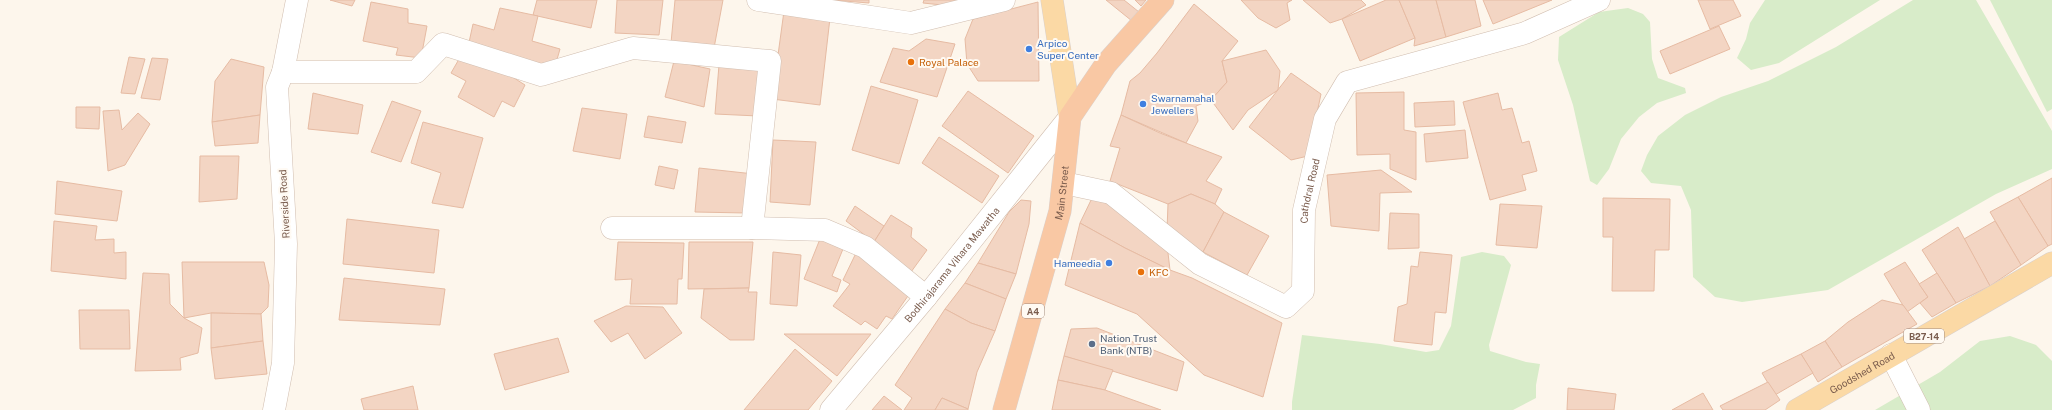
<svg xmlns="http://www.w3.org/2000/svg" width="2052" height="410" font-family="'Public Sans',sans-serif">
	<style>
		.green { fill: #d8ecc9 }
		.building { fill: #f3d5c3; stroke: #e6bba3 }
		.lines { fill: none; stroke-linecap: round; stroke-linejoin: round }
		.minor-casing { stroke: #d1beb0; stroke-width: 23 }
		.primary-casing { stroke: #dad1cd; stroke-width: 23 }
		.trunk-casing { stroke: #dad1cd; stroke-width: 23 }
		.minor { stroke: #fff; stroke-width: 22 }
		.primary { stroke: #fbd9a5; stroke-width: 22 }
		.trunk { stroke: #f9c8a4; stroke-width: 22 }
		.shop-dot { fill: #3f7fe0; stroke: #fffaf3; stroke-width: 1.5 }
		.food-dot { fill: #e8710a; stroke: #fffaf3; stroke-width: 1.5 }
		.service-dot { fill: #5c6f8a; stroke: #fffaf3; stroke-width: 1.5 }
		.labels { text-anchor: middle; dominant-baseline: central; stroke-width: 4; stroke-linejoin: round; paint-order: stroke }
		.shield { fill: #fffaf3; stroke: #a28b7f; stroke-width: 1 }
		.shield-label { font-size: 9px; font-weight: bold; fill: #7a5c4d }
		.shop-label { font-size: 10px; fill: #366cbe; stroke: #fffaf3; text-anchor: start }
		.food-label { font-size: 10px; fill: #c56008; stroke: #fffaf3; text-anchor: start }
		.street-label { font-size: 10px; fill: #7a5c4d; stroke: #fffaf3 }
		.service-label { font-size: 10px; fill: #4e5e75; stroke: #fffaf3; text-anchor: start }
	</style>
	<rect width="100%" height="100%" fill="#fdf6ec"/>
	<!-- green -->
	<g class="green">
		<polygon points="1765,0 1880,0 1779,63 1751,70 1737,58 1746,39 1750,23"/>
		<polygon points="1913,0 1976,0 2052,131 2052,169 1996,194 1828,290 1742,302 1715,297 1693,277 1691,210 1681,186 1651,183 1641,171 1647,155 1658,136 1685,115 1721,97 1768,81 1836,47"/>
		<polygon points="1990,0 2052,0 2052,109 2047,112"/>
		<polygon points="1628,8 1643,14 1650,22 1652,59 1658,78 1685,88 1686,93 1657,103 1639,117 1621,139 1609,169 1597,185 1590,181 1573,105 1558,60 1559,37 1599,12"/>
		<polygon points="1482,252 1504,256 1511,265 1489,345 1490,351 1526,362 1540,364 1536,385 1536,398 1513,410 1292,410 1292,402 1302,335 1380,344 1426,352 1439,350 1451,326 1461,257"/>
		<polygon points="2010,336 2036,345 2052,361 2052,410 1875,410 1940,372 1980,341"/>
	</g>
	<!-- building -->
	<g class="building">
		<polygon points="330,0 355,0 352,6"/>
		<polygon points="537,0 597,0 591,28 533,15"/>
		<polygon points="617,0 663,0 659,35 615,33"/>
		<polygon points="675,0 723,0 714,48 671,43"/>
		<polygon points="832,0 869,0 869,3"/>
		<polygon points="924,0 962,0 961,7 923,3"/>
		<polygon points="1106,0 1124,0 1139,12 1132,21"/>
		<polygon points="1135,0 1146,0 1141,6"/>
		<polygon points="1241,0 1292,0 1287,3 1290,20 1276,28 1258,18"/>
		<polygon points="1303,0 1361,0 1366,5 1342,19 1330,23"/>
		<polygon points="1386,0 1399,0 1415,38 1360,61 1342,19"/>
		<polygon points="1399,0 1436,0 1446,37 1414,46 1415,38"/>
		<polygon points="1436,0 1475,0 1481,26 1446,37"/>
		<polygon points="1483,0 1552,0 1493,24"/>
		<polygon points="1698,0 1733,0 1741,16 1710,29"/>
		<polygon points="371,2 408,9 408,23 427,26 421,58 396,55 398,48 363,41"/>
		<polygon points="1038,2 1039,81 978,81 967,64 965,39 973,19"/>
		<polygon points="1194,4 1238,41 1222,61 1227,82 1211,100 1196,106 1198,121 1186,143 1121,115 1130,81 1140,73 1157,53"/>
		<polygon points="500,8 538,16 532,41 560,49 554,70 468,47 473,24 494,30"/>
		<polygon points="784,11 830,18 820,105 772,99"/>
		<polygon points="1719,26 1730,49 1670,74 1660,51"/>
		<polygon points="926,39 955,44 937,97 880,82 893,48 909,51"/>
		<polygon points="1266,50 1280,71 1278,90 1248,110 1233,130 1211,100 1227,82 1222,61"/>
		<polygon points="462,54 503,71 525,85 514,107 502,101 494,117 458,97 466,81 451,73"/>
		<polygon points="129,57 145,59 135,94 121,93"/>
		<polygon points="152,58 168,59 160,100 141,98"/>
		<polygon points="231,59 264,67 260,115 212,122 215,81"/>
		<polygon points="674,61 710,69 704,107 665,97"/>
		<polygon points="761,62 758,116 715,114 719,65"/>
		<polygon points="1291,73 1321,94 1308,156 1291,160 1249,127"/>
		<polygon points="871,86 918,100 899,164 852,150"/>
		<polygon points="968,91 1034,136 1008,173 942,126"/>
		<polygon points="1404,92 1404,130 1416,132 1416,180 1390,169 1390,154 1357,155 1356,93"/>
		<polygon points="313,93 363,105 358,134 308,129"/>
		<polygon points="1498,93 1502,110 1512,108 1522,143 1529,141 1537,171 1522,175 1526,190 1490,200 1463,102"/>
		<polygon points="392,101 421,111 401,162 371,152"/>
		<polygon points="1454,101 1455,125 1415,127 1414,103"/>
		<polygon points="76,107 100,107 99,129 76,128"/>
		<polygon points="582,108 627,114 620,159 573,151"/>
		<polygon points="119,110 122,130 138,113 150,124 125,165 108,171 103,111"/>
		<polygon points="260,115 258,143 215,146 212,122"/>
		<polygon points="1121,115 1160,133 1222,157 1206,181 1222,189 1215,204 1191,194 1168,204 1110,181 1120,148 1110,146"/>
		<polygon points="648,116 686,122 682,143 644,137"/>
		<polygon points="423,122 483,138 463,208 432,203 441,173 411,163"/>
		<polygon points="1465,130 1468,158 1426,162 1424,134"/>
		<polygon points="939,137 999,176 982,203 922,163"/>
		<polygon points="773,140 816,142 810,205 770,202"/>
		<polygon points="200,156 239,156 237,199 199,202"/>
		<polygon points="659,166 678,170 674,189 655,185"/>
		<polygon points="699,168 754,174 746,213 695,212"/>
		<polygon points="1381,170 1412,192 1380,193 1379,231 1331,226 1327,175"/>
		<polygon points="2052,178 2052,244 2048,246 2018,197"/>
		<polygon points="57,181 122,191 117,221 55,214"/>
		<polygon points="1191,194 1215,204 1224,212 1203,252 1167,230 1168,204"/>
		<polygon points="1093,196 1128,215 1168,253 1170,270 1125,248 1080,223"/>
		<polygon points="2018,197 2048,246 2021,265 1990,212"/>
		<polygon points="1603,198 1670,199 1669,250 1655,250 1654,291 1612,291 1613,237 1603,237"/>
		<polygon points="1021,200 1031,201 1029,224 1016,274 978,263 1009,212"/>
		<polygon points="1500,204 1542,206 1537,248 1496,245"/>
		<polygon points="855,206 884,226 874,242 846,221"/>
		<polygon points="1224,212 1269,236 1247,275 1203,252"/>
		<polygon points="1390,213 1419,214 1419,248 1388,249"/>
		<polygon points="891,215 912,228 911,237 927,250 911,272 874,242"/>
		<polygon points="347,219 439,230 434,273 343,264"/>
		<polygon points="54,221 97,226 95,240 114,239 114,253 126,252 126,279 51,271"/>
		<polygon points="1995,221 2021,265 1990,286 1964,239"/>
		<polygon points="1080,223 1125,248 1170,270 1192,278 1282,323 1263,397 1204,375 1137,314 1065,285"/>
		<polygon points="1958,227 1990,286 1956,303 1922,250"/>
		<polygon points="820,239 843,249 832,276 841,280 837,292 804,279"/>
		<polygon points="618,242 684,243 682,279 678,279 677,304 630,304 632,279 615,280"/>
		<polygon points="689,242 753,242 749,288 688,289"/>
		<polygon points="773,252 801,255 797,306 770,304"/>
		<polygon points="1420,252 1452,255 1446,313 1435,312 1432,345 1394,341 1398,307 1407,304 1411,266 1418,267"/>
		<polygon points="856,253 910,293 892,319 886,316 877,329 865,321 861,325 833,306 850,284 843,280"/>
		<polygon points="182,262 264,262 269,285 268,307 261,314 211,313 184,318"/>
		<polygon points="1905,262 1928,297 1907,312 1884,274"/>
		<polygon points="978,263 1016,274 1006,299 965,283"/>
		<polygon points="143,273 169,274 170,304 184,318 202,328 198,353 180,358 181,370 135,371"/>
		<polygon points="1937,273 1956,303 1932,317 1920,303 1928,297 1919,284"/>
		<polygon points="344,278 445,289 440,325 339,320"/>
		<polygon points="965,283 1006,299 995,331 971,323 945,309"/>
		<polygon points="749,288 748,292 757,292 754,340 730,340 701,318 704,289"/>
		<polygon points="1882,300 1903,305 1917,324 1842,367 1825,341 1848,322"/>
		<polygon points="626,306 663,307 682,333 645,359 628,333 611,342 594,321"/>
		<polygon points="945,309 971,323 995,331 977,372 968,409 942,398 935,410 904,410 912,398 895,385"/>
		<polygon points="79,310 129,310 130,349 80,349"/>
		<polygon points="211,313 261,314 263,341 211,348"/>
		<polygon points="1097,328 1184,362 1177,391 1064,356 1071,329"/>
		<polygon points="784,334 871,334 837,376"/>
		<polygon points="558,338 569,372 505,390 494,354"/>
		<polygon points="263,341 267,374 215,379 211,348"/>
		<polygon points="1825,341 1842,367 1818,382 1801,354"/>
		<polygon points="795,349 832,381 808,410 744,410"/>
		<polygon points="1801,354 1813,373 1775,395 1762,373"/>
		<polygon points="1064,356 1113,370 1105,390 1058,380"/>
		<polygon points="1058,380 1105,390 1161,410 1052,410"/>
		<polygon points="1768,382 1780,400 1765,410 1723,410 1720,406"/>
		<polygon points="413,386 418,410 364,410 361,399"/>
		<polygon points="1568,388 1616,394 1614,410 1567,410"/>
		<polygon points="1703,393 1713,410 1672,410"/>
		<polygon points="884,396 902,410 872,410"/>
		<polygon points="942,398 968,409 968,410 935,410"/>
	</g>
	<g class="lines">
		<!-- minor casing -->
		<g class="minor-casing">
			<g id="minor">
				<polyline points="758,0 911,23 1004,0"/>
				<polyline points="283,72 416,72 443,44 541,75 633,48 770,61 752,228"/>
				<path id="s1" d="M1064,183L1111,193L1200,264L1286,307L1303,291L1304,210L1325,119L1347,82L1525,33L1599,0"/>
				<polyline points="612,228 752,228 825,230 865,247 926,297"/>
				<polyline points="1891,355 1919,410"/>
				<polyline points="274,410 283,363 286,244 277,87 283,72 297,0"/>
				<path id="s2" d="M831,410L926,297L1070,117"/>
			</g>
		</g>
		<!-- primary casing -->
		<g class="primary-casing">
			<g id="primary">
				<polyline points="1052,0 1070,117"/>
				<path id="s3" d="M1797,410L2052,263"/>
			</g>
		</g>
		<!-- trunk casing -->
		<g class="trunk-casing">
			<g id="trunk">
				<path id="s4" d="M1004,410L1060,211L1070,117L1106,64L1163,0"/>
			</g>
		</g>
		<!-- minor -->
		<use href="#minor" class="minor"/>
		<!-- primary -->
		<use href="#primary" class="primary"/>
		<!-- trunk -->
		<use href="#trunk" class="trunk"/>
	</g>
	<!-- markers -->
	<g class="shop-dot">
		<circle cx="1029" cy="49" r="4"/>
		<circle cx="1143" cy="104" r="4"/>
		<circle cx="1109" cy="263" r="4"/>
	</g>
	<g class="food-dot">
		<circle cx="911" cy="62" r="4"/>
		<circle cx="1141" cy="272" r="4"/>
	</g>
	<circle class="service-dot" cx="1092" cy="344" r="4"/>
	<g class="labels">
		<!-- shield labels -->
		<g class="shield">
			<rect x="1022" y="304" width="22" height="14" rx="3"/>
			<rect x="1904" y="329" width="40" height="14" rx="3"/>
		</g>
		<g class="shield-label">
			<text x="1033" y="311">A4</text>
			<text x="1924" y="336">B27-14</text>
		</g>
		<!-- shop labels -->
		<g class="shop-label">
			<text x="1037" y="43">Arpico<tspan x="1037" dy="12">Super Center</tspan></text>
			<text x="1151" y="98">Swarnamahal<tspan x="1151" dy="12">Jewellers</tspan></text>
			<text x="1101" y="263" text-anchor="end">Hameedia</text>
		</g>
		<!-- food labels -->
		<g class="food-label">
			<text x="919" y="62">Royal Palace</text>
			<text x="1149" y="272">KFC</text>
		</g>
		<!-- street labels -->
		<g class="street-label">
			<text stroke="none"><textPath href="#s1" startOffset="382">Cathdral Road</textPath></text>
			<text stroke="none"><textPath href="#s4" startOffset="225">Main Street</textPath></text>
			<text transform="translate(284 204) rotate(-93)">Riverside Road</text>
			<text stroke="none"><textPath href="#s2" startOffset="189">Bodhirajarama Vihara Mawatha</textPath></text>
			<text stroke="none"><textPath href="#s3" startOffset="75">Goodshed Road</textPath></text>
		</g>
		<!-- service labels -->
		<g class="service-label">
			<text x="1100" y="338">Nation Trust<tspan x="1100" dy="12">Bank (NTB)</tspan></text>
		</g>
	</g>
</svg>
